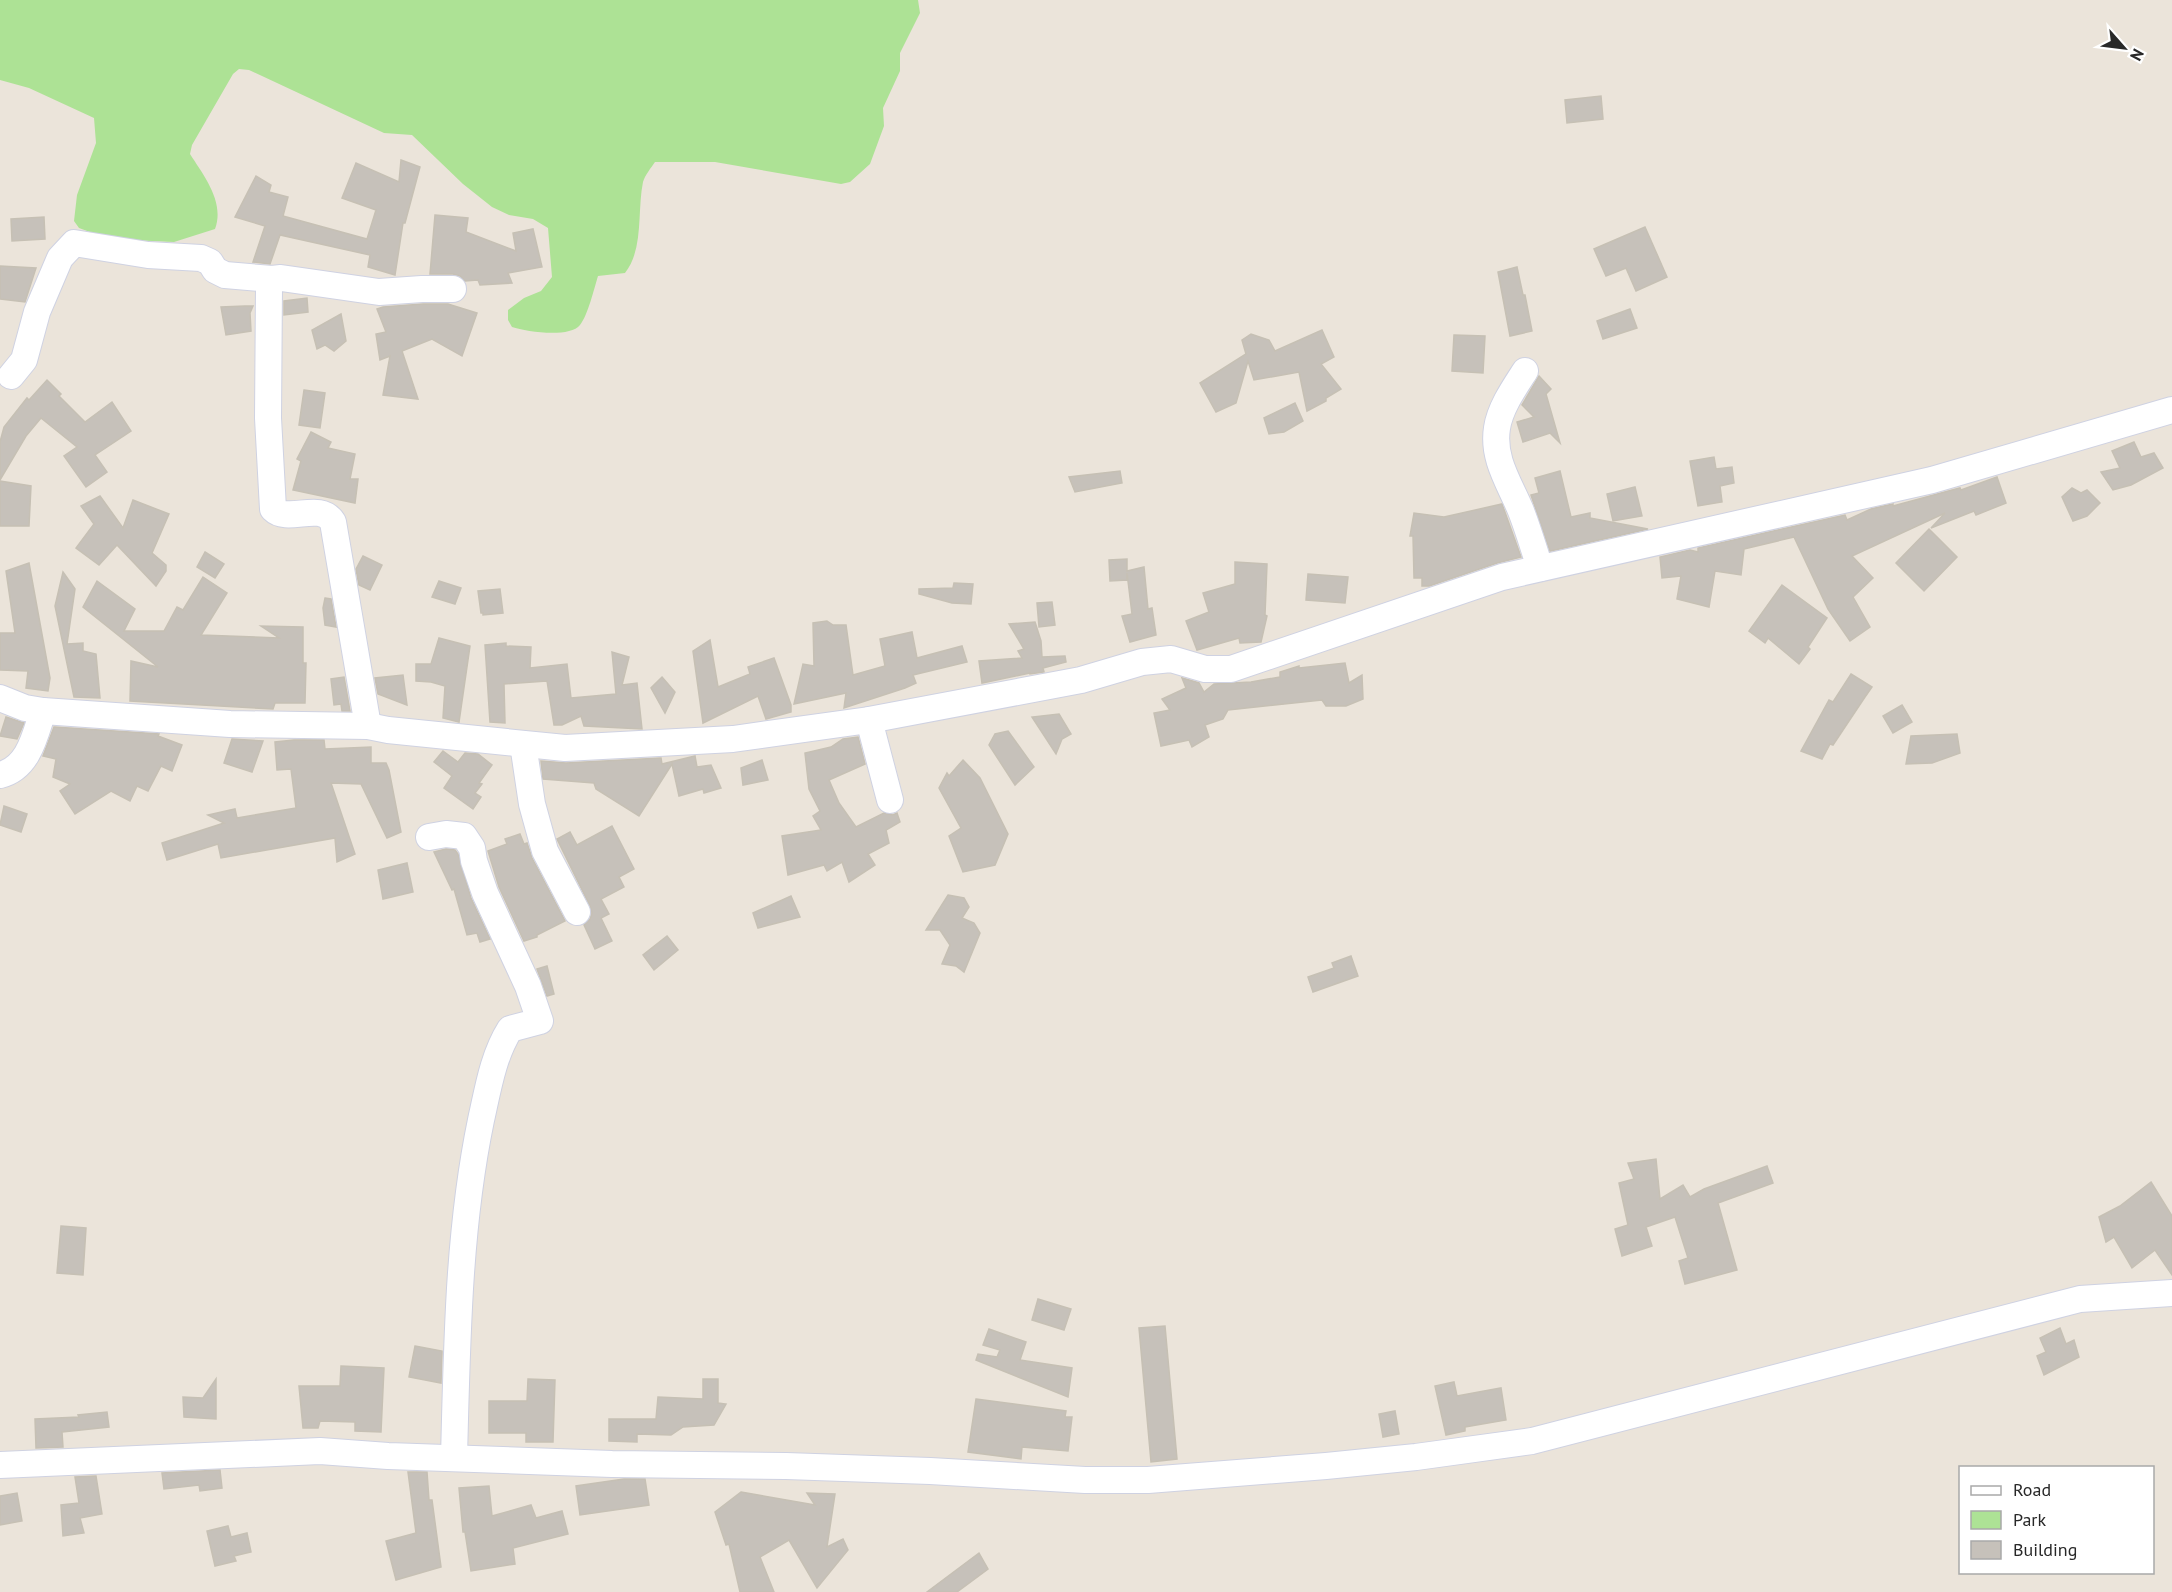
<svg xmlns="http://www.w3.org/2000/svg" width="2172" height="1592" font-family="'PT Sans',sans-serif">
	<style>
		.green { fill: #ade295 }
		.building { fill: #c6c1ba; stroke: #c6c0b4; stroke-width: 1.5 }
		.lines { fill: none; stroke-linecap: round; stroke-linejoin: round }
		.minor-casing { stroke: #cfd2e2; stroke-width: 28 }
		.minor { stroke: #fff; stroke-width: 26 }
	</style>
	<rect width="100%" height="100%" fill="#ebe4da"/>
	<!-- green -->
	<path class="green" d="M0,0H918L920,13L900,53V71L883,108L884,126L870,164L850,182L841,184L715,162H655C651,168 645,175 643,182C637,211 644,249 625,273L598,276C594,289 588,315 580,325C570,338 527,332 512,327L508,320V310L524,298L541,291L552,277L548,228L533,219L509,215L492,207L463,184L412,135L384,133L249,70L239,69L233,74L192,145L190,154C204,176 225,202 215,229L174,242L109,239L79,228L74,221L77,195L96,143L94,118L29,88L0,80Z"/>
	<!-- building -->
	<g class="building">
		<polygon points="1601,96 1603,119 1567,123 1565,100"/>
		<polygon points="401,160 420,167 405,223 403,223 395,275 368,267 370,255 280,235 270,264 253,262 265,226 235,217 256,176 271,185 269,192 288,197 283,216 367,239 376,210 342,198 356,163 399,182"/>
		<polygon points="435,215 468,218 466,232 516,251 513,233 533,229 542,267 508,273 512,283 480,285 478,280 465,281 460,276 453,274 430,274"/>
		<polygon points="44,217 45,239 12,241 11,219"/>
		<polygon points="1645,227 1667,277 1636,291 1626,268 1606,276 1594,249"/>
		<polygon points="0,266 36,268 25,302 0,299"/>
		<polygon points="1517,267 1523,295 1525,295 1532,331 1510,336 1498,272"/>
		<polygon points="307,298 308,312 284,315 284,301"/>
		<polygon points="423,304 448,304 477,313 462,356 432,339 402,351 418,399 383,395 390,356 380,360 376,334 386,332 377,309 383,307"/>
		<polygon points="245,306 253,306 250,313 251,331 226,335 221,307"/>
		<polygon points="1630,309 1637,328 1603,339 1597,321"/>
		<polygon points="341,314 346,341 334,351 325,345 317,349 312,330"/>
		<polygon points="1322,330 1334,357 1321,364 1341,389 1326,398 1326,401 1307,411 1299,372 1254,380 1248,361 1236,403 1216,412 1200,383 1246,354 1242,340 1251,334 1269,340 1275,351"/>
		<polygon points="1454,335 1485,336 1483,373 1452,371"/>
		<polygon points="1539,376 1551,389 1546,394 1560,443 1550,433 1523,442 1517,422 1534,417 1522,405"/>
		<polygon points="47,380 61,394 59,396 85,422 112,402 131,431 95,455 107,472 86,487 64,456 77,447 41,418 26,436 0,480 0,442 4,427 27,398 29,400"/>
		<polygon points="304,390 325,393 320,428 299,425"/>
		<polygon points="1295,403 1303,421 1284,432 1269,434 1264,418"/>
		<polygon points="311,432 331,442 328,448 355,454 350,479 358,479 355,503 293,490 301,461 297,459"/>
		<polygon points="2134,442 2141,457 2154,453 2163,468 2131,485 2113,490 2101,472 2120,468 2112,451"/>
		<polygon points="1714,457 1716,469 1732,467 1734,483 1720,486 1722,502 1698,506 1690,461"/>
		<polygon points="1120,471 1122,483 1075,492 1069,477"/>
		<polygon points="1560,471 1571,517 1590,513 1590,518 1648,529 1550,551 1531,495 1539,493 1535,478"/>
		<polygon points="1997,477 2006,503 1976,515 1974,511 1931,528 1945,513 1852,556 1873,578 1853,597 1870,627 1850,641 1828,609 1794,537 1744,549 1741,575 1715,571 1709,607 1677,599 1681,576 1662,578 1660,557 1690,550 1698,552 1698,548 1845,515 1847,520 1871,509 1893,504 1893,506 1960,488 1961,490"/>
		<polygon points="0,481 31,486 29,526 0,526"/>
		<polygon points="1635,487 1642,516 1613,521 1607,494"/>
		<polygon points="2072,488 2081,493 2087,490 2100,503 2087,516 2073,521 2062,497"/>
		<polygon points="100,496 123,528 133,500 169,514 152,553 166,565 166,571 156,586 117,545 99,565 76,548 94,524 81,506"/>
		<polygon points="1502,504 1521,557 1497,563 1429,586 1422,586 1422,578 1414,578 1413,536 1410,536 1414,513 1444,517"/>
		<polygon points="1929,529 1957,557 1924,591 1896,563"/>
		<polygon points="205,552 224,564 215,578 197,567"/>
		<polygon points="363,556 382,565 370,590 359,585 356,569"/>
		<polygon points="1127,559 1127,571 1144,567 1148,609 1152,608 1156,635 1130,642 1122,616 1132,614 1127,573 1127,580 1110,581 1109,560"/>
		<polygon points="1235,562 1267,564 1265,615 1267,616 1261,642 1240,643 1239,638 1197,650 1186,621 1209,612 1203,593 1235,584"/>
		<polygon points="29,563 50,678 48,691 26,688 28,671 0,670 0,633 15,633 6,571"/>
		<polygon points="63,572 75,589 67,644 83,643 83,651 96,654 100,698 74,697 55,606"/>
		<polygon points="1308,574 1348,577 1345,603 1306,600"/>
		<polygon points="203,577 227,593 201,635 279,638 261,626 303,627 303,663 306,663 305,703 275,703 273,709 130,701 131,661 158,667 83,607 97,581 135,609 124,631 164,631 177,607 183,610"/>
		<polygon points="439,581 461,588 455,604 432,597"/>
		<polygon points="954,583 973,584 971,604 952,603 919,594 919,589 953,588"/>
		<polygon points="1782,585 1827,618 1808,647 1810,649 1799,664 1768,638 1765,643 1749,631"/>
		<polygon points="500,589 503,613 483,615 483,613 481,613 478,591"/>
		<polygon points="325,598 331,599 336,627 325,625 323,608"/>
		<polygon points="1052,602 1055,625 1039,627 1037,603"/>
		<polygon points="827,621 833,625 846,625 853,675 885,666 880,639 912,632 917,658 962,646 967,662 913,675 916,683 905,688 844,708 846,693 794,704 803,664 814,666 813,623"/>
		<polygon points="1035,622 1041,641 1042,657 1065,656 1066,662 1043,668 1044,672 1030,674 1030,673 982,683 979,661 1022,658 1018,651 1024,649 1009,624"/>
		<polygon points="439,638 470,646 459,722 443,718 445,686 431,682 416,681 416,664 431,664"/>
		<polygon points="710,640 718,687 750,674 748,667 774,658 791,705 791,712 766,719 758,696 703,723 693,651"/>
		<polygon points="506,643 506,646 531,647 530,668 567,664 571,698 616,694 612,652 629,657 622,685 637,683 642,729 584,726 581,716 562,725 554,725 547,681 504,684 505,723 490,722 485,645"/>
		<polygon points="1345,663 1349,683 1362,675 1363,699 1346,706 1326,706 1322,700 1228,710 1223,719 1205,725 1209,737 1192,747 1189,740 1161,746 1154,713 1170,710 1162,699 1186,688 1182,678 1199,683 1204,692 1214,684 1251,682 1280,677 1280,672 1299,666 1299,668"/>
		<polygon points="1851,674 1872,687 1865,697 1833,745 1830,744 1822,759 1801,751 1829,700 1833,702"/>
		<polygon points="403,675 407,705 378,694 375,678"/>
		<polygon points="344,677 350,711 342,711 341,704 334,705 331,679"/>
		<polygon points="662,677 675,692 665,713 651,688"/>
		<polygon points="1902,705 1912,722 1893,733 1883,716"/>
		<polygon points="1059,714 1071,734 1062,739 1056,754 1032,717"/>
		<polygon points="6,717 24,723 17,739 0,736"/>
		<polygon points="54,727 159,734 158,736 182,745 172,771 161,766 148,791 137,786 130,801 111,791 75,814 60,791 70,784 53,777 56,759 43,756"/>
		<polygon points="1008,731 1034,767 1015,785 989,745 995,734"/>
		<polygon points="1957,734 1960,753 1932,763 1906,764 1911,736"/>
		<polygon points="858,737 865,764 829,780 839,803 856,827 884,813 893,815 897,813 900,822 886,830 889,843 868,854 875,865 849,882 842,862 827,871 824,865 788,875 782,836 821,830 813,816 820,811 809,789 805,753 831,747 843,739"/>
		<polygon points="232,739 263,741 252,772 224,763"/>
		<polygon points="294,740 324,740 325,749 371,747 371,763 386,763 389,770 401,832 387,838 361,784 331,783 355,854 337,862 335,838 221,858 218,844 167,860 162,843 224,823 208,815 235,809 237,818 296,808 291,769 277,770 275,742"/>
		<polygon points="443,751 458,762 465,753 478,754 492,765 479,783 482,784 475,793 481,797 473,809 444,788 452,776 434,762"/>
		<polygon points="695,756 697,767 711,765 721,788 704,793 703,789 679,796 672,764 639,816 596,789 594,783 543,779 541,761 566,763 661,758 662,764"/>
		<polygon points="762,760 768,780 743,785 741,768"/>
		<polygon points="963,760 980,778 1008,834 995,865 963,872 949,836 961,828 939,788 947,773 949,776"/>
		<polygon points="4,806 27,814 21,832 0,825"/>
		<polygon points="612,826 634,869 619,877 624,887 601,899 609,914 601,918 612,941 595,949 584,925 590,919 592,913 590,906 557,839 570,832 577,845"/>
		<polygon points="520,834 524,844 527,843 532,858 565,921 537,935 537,937 524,941 499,887 488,851 507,844 505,839"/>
		<polygon points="446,849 455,850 458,854 471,898 490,939 480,942 477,933 467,935 454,889 452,890 434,852"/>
		<polygon points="407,863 413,892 383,899 378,870"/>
		<polygon points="948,895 964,898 969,907 962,918 974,923 980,933 964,972 956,966 942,964 950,945 940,930 926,930"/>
		<polygon points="791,896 800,917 758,928 753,913"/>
		<polygon points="667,936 678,950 654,970 643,955"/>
		<polygon points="1351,956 1358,976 1313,992 1308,977 1334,968 1332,963"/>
		<polygon points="547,966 554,994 547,996 537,969"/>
		<polygon points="1656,1159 1660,1199 1683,1185 1690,1197 1704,1189 1767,1166 1773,1183 1718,1203 1737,1270 1685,1284 1679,1261 1688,1258 1675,1217 1646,1227 1652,1246 1622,1256 1615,1229 1628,1225 1619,1183 1634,1179 1628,1163"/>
		<polygon points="2151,1182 2172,1216 2172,1275 2155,1250 2132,1268 2114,1237 2106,1242 2099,1217 2120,1206"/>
		<polygon points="61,1226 86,1228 83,1275 57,1273"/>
		<polygon points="1038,1299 1071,1309 1064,1330 1032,1320"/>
		<polygon points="1165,1326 1177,1459 1151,1462 1139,1328"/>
		<polygon points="2060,1328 2066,1344 2074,1340 2079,1357 2044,1375 2037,1356 2046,1352 2040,1338"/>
		<polygon points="989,1329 1026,1342 1020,1360 1072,1368 1068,1397 976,1360 978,1354 997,1357 1000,1350 983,1345"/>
		<polygon points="415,1346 442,1351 441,1383 409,1377"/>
		<polygon points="341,1366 384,1368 381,1432 355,1431 355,1422 320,1421 318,1428 303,1428 299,1386 340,1386"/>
		<polygon points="216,1379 216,1419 184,1417 183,1397 203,1398"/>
		<polygon points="528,1379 555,1380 553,1442 526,1442 526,1433 489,1433 489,1401 527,1401"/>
		<polygon points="703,1379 718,1379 718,1403 726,1404 714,1425 683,1427 671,1435 637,1434 637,1442 609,1441 609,1419 656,1419 658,1397 703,1399"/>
		<polygon points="1454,1382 1457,1396 1501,1388 1506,1420 1465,1427 1465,1431 1446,1435 1435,1386"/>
		<polygon points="976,1399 1066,1411 1065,1417 1072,1417 1068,1451 1022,1447 1021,1459 968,1452"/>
		<polygon points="1395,1411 1399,1434 1383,1437 1379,1414"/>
		<polygon points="107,1412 109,1427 62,1432 63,1447 36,1448 35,1419 79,1417 78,1415"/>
		<polygon points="220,1470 222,1488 200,1491 199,1485 164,1489 162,1473"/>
		<polygon points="408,1472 427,1472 429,1500 432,1500 441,1567 396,1580 386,1541 416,1533"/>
		<polygon points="96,1476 102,1514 80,1518 84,1533 63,1536 61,1505 79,1503 75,1477"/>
		<polygon points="624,1479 645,1479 649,1505 580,1515 576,1486"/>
		<polygon points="489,1486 492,1516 531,1505 536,1518 562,1511 568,1534 513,1548 515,1564 471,1571 465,1532 463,1532 459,1488"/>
		<polygon points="741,1492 815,1505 807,1493 835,1494 827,1547 843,1539 848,1550 817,1588 789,1540 760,1557 774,1592 740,1592 729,1544 726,1545 715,1512"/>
		<polygon points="17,1493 22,1521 0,1525 0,1496"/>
		<polygon points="228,1526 231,1537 247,1533 251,1552 234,1556 236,1561 215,1566 207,1531"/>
		<polygon points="979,1553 988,1569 957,1592 927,1592"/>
	</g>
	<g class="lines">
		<!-- minor casing -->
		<g class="minor-casing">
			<g id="minor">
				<path d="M1525,371C1514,388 1500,408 1497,428C1492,459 1510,484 1521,511C1528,529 1534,549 1540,568"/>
				<polyline points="11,376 24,360 37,312 60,258 74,243 148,255 201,258 210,262 215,270 225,275 272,279"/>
				<polyline points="0,698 25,708 43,711 230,724 368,726 388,730 565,748 733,739 869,720 1081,680 1142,662 1171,659 1205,669 1231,669 1502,577 1932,480 2172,410"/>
				<polyline points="869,720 890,800"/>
				<path d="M368,726L333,522C320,501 288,524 273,509L268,418L269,286L272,279L281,278L379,292L422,289H453"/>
				<polyline points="523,744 532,804 545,851 577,912"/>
				<path d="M0,775C29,768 35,735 43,711"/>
				<path d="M429,837L446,834L464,836L472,848L474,861L485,893L528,986L540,1021L510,1029C493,1056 488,1089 481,1120C458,1231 457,1345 454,1458"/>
				<polyline points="0,1465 320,1451 388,1456 612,1464 786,1466 930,1471 1085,1480 1148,1480 1326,1466 1416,1457 1532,1441 2080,1299 2172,1293"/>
			</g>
		</g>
		<!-- minor -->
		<use href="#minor" class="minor"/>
	</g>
	<!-- legend -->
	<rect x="1959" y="1466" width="195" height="108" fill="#ffffff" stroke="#a9a9a9" stroke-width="1.5"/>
	<rect x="1971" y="1486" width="30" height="9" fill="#ffffff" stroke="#a9a9a9" stroke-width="1.5"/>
	<text x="2013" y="1496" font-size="18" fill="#282828">Road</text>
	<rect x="1971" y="1511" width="30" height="18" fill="#ade295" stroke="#a9a9a9" stroke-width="1.5"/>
	<text x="2013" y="1526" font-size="18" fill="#282828">Park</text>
	<rect x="1971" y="1541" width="30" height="18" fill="#c6c1ba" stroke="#a9a9a9" stroke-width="1.5"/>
	<text x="2013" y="1556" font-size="18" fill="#282828">Building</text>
	<!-- north arrow -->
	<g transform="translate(2124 48) rotate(118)" stroke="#ffffff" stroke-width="4.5" paint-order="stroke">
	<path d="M0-4.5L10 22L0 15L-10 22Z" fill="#282828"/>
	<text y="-9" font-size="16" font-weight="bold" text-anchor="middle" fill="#282828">N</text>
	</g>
</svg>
